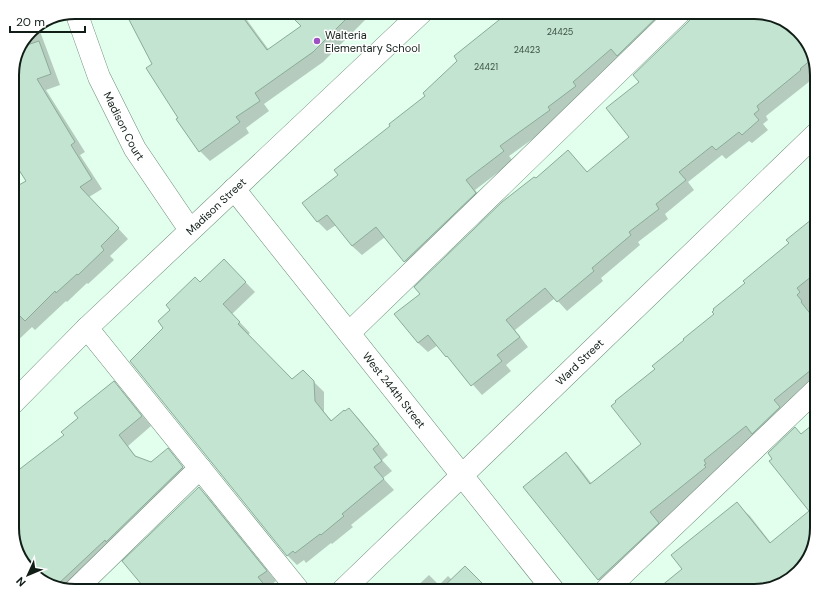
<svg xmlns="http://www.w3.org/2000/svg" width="829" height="603" font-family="'DM Sans',sans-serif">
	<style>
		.shadow { fill: #0003 }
		.building { fill: #c2e4d0; stroke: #8bac99 }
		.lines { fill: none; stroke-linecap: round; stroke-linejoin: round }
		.minor-casing { stroke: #6c8c79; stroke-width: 23 }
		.minor { stroke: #fff; stroke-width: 22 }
		.poi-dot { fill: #9d51c3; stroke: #fff; stroke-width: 1.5 }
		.labels { text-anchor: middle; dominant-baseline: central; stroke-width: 3; stroke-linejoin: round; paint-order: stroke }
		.number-label { font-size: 9px; fill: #3d5045 }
		.poi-label { font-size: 11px; fill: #111e17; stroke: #fff; text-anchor: start }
		.street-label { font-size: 11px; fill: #111e17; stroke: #fff }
		.rim { fill: none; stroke: #111e17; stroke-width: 2 }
	</style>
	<rect width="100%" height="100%" fill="#e2feed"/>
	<!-- shadow -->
	<g class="shadow">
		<polygon points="130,12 241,12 269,50 302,26 289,12 373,12 323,62 264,104 269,111 246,128 249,133 210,161 200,151 179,118 153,65"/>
		<polygon points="503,12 682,12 621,59 582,92 585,96 559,120 509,156 513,161 475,190 485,203 414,271 405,261 385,237 362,255 352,246 336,225 327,231 318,222 303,203 339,175 427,96 505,17"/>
		<polygon points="754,12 792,25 810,47 816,73 809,79 810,81 766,116 768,120 763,124 768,130 752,143 749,141 726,159 722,155 688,182 694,190 665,214 668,219 638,242 640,245 601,278 603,281 567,311 555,298 515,330 528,347 506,365 511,371 482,395 438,345 428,352 418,343 421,294 536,180 568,152 588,173 630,137 640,82 693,16"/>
		<polygon points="38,26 60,85 46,90 85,152 80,155 102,189 89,197 128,239 110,256 114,260 88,284 87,283 67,302 66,301 35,330 32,327 12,346 12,190 27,181 13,159 12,160 12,71 33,28"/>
		<polygon points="817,209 817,387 610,591 599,580 524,487 565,453 578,466 592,484 642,444 657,369 746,284 790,243 815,217 812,213"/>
		<polygon points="224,260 255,292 232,314 250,333 248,335 293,381 313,381 324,392 324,412 332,421 349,409 359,419 388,455 382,460 392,471 383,478 394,490 351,525 353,527 332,544 331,543 306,563 304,560 297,565 287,555 165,328 200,283"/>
		<polygon points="114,383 124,393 151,426 128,446 137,458 151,463 168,449 192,478 73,590 37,578 20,559 65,435"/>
		<polygon points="802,435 817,528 804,566 782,584 754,591 683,569 737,504 750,516 771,543 810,511"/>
		<polygon points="199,488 209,498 276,581 267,588 270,591 148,591"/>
		<polygon points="429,575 439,585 448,576 452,580 489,591 412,591"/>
	</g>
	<!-- building -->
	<g class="building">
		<polygon points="125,12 239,12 267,50 301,26 287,12 353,12 313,52 255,93 260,101 236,117 240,122 199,152 176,119 178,118 146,68 152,64"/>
		<polygon points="509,12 662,12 617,56 611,49 573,82 576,86 548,107 550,110 500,146 504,151 466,180 476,193 404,262 376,227 352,246 327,215 317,222 302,203 338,175 334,170 390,126 389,124 425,96 423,93 457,61 454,56"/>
		<polygon points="692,12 754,12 792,25 810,47 813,58 800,69 801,70 757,106 759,110 754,114 759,120 742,135 739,132 716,150 712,146 679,172 686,180 656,204 659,209 629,232 631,235 592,268 594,271 557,302 545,288 506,320 520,337 497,355 502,361 471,386 447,356 446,357 428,335 418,343 394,314 420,294 414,287 502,202 534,177 536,178 568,150 587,172 629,137 606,108 639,82 633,75 689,21 692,16"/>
		<polygon points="39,41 51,74 37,79 75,142 71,145 92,179 80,187 119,228 101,246 104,250 78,275 77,274 56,293 55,291 25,321 12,308 12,189 26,181 12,159 12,71 24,46"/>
		<polygon points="817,215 817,272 797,288 800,292 797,295 802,301 801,302 816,321 812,323 817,330 817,365 774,400 780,407 752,434 746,426 704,460 706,464 704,465 706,467 650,512 659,523 598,580 523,487 566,452 590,484 641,444 611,406 616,402 615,401 655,369 652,366 684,340 683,339 714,314 712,312 714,310 713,309 745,283 743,281 789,243 786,240"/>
		<polygon points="224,259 246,282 223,304 240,322 238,324 292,379 303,370 314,381 315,401 331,421 344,410 345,411 349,408 379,444 373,449 382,461 374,467 384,479 342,514 344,516 321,535 320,534 295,553 293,551 287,556 130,361 163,328 158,321 170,310 166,305 195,277 200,282"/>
		<polygon points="114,381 142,416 119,435 135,456 151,462 168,448 183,467 106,542 105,540 57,585 37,578 20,559 12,531 12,475 64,435 61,432 78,418 74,413"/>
		<polygon points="817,421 817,528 804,566 782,584 754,591 655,591 682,569 671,555 737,502 770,543 809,511 769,461 772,459 768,453 795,427 801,434"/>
		<polygon points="199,487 267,571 258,577 269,591 147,591 122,561"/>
		<polygon points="465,566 490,591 439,591"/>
	</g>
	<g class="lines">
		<!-- minor casing -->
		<g class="minor-casing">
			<g id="minor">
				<path id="s1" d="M76,12L99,77L135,149L190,230"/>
				<path id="s2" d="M234,189L554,591"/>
				<polyline points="87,328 299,591"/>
				<polyline points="349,333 680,12"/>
				<path id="s3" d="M12,404L87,328L422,12"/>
				<polyline points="74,591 200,468"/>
				<path id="s4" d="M342,591L817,133"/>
				<polyline points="605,591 817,389"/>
			</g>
		</g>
		<!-- minor -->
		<use href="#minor" class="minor"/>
	</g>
	<!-- markers -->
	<circle class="poi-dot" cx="317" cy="41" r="4"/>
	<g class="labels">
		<!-- number labels -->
		<g class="number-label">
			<text x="560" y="32">24425</text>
			<text x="527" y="50">24423</text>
			<text x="486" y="67">24421</text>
		</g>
		<!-- poi labels -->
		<g class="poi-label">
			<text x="325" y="35">Walteria<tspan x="325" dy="13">Elementary School</tspan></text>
		</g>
		<!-- street labels -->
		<g class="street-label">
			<text stroke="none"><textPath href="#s1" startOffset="124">Madison Court</textPath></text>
			<text stroke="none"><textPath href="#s3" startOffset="284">Madison Street</textPath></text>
			<text stroke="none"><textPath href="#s4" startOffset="330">Ward Street</textPath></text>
			<text stroke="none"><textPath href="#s2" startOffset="257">West 244th Street</textPath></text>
		</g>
	</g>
	<!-- crop -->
	<path d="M0 0H829V603H0ZM75 19H754A56 56 0 0 1 810 75V528A56 56 0 0 1 754 584H75A56 56 0 0 1 19 528V75A56 56 0 0 1 75 19Z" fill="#fff" fill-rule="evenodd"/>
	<path class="rim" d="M75 19H754A56 56 0 0 1 810 75V528A56 56 0 0 1 754 584H75A56 56 0 0 1 19 528V75A56 56 0 0 1 75 19Z"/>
	<!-- north arrow -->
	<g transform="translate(28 575) rotate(226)" stroke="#ffffff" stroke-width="3" paint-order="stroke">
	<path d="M0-3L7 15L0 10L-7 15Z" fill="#111e17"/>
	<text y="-6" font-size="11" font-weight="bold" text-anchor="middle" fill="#111e17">N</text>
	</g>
	<!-- scale -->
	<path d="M10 26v6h75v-6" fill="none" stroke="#111e17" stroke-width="2"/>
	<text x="16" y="26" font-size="12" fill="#111e17" stroke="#ffffff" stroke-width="3" paint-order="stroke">20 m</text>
</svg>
